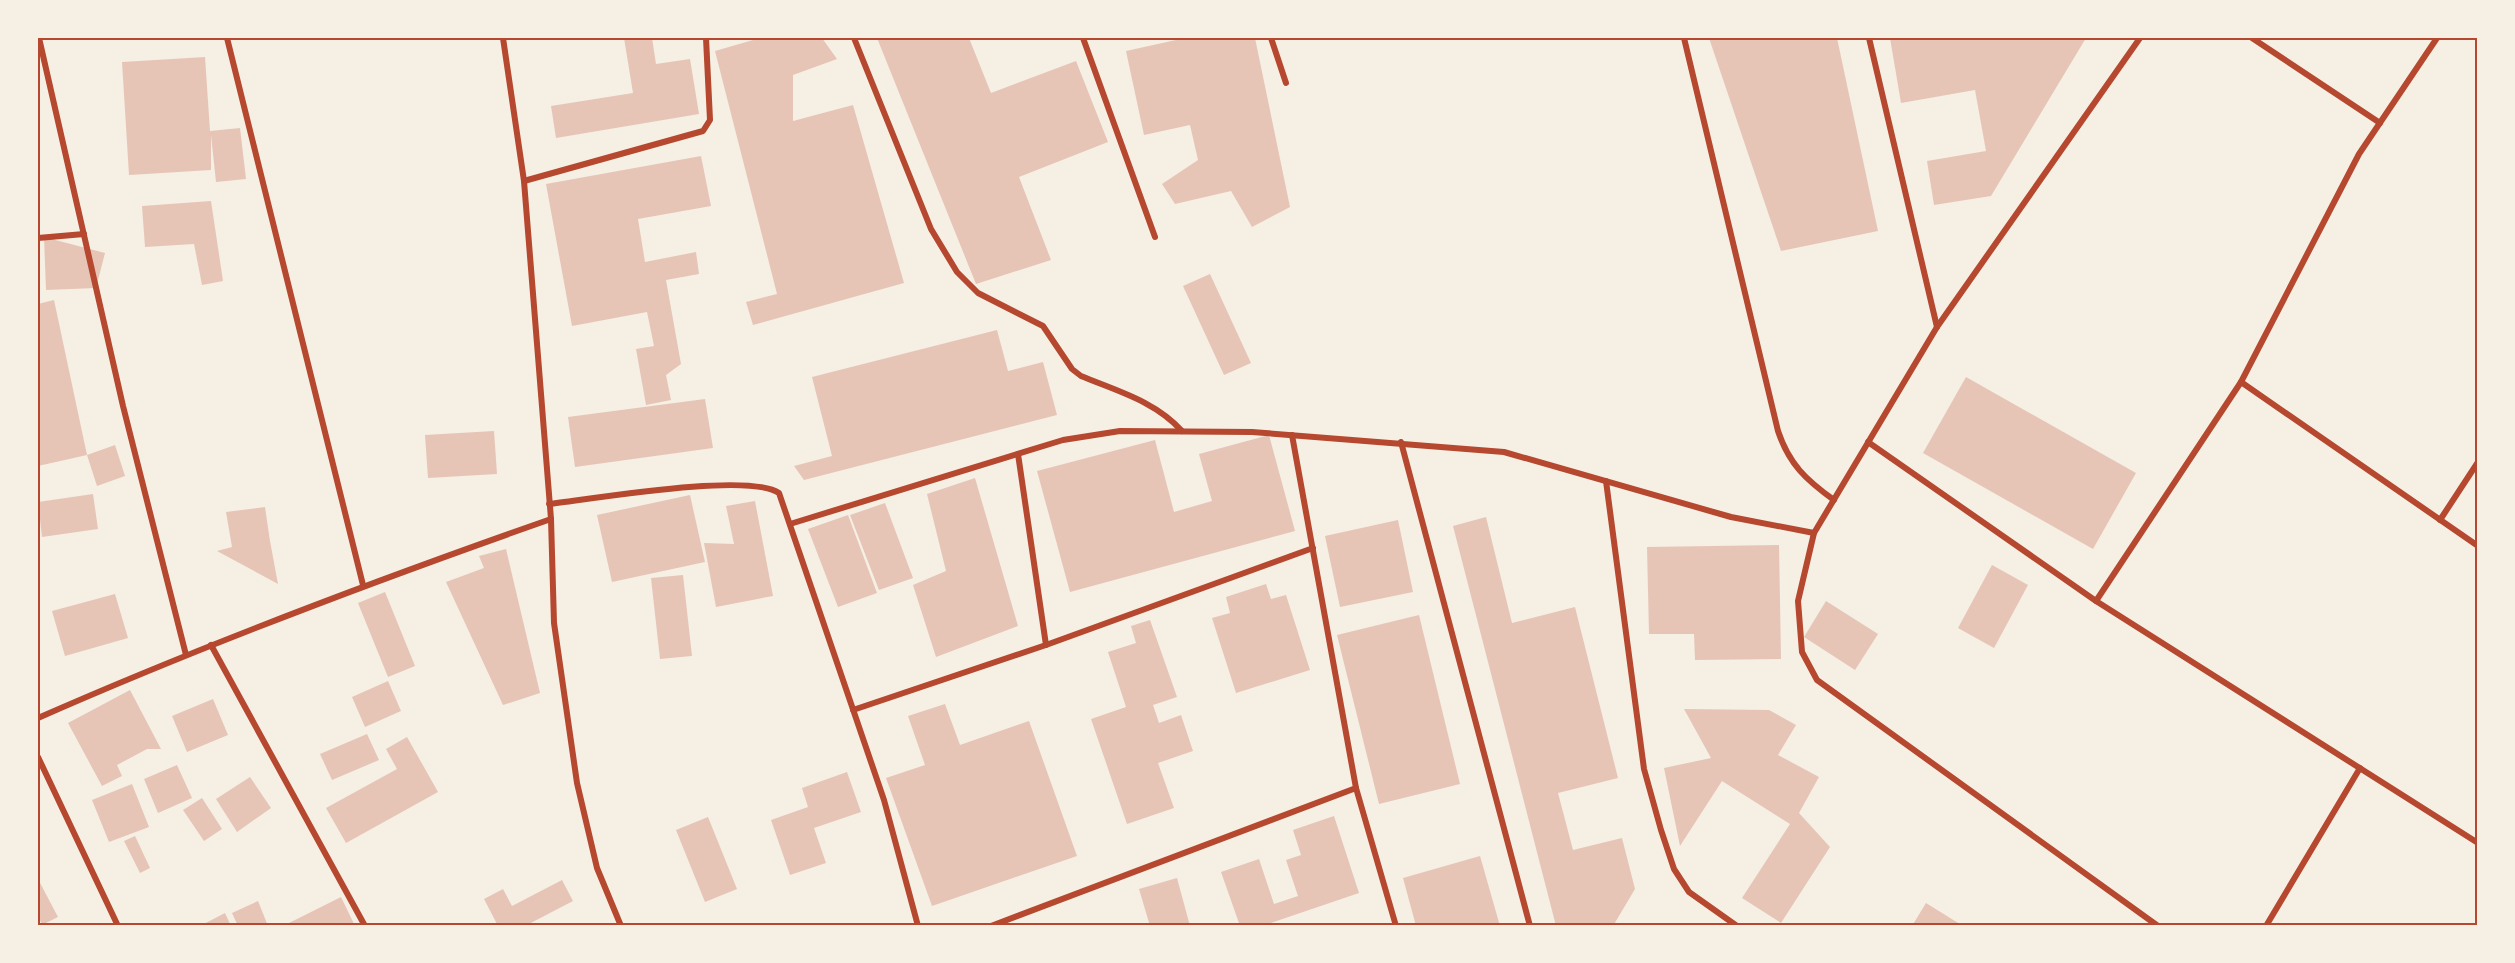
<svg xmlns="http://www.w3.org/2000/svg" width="2515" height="963" font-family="'PT Sans',sans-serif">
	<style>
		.building { fill: #e6c5b7 }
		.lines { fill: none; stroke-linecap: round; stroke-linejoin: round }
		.minor { stroke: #b5482f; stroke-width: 6 }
		.neatline { fill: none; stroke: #b5482f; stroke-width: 2 }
	</style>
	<rect width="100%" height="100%" fill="#f6efe4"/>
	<!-- building -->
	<g class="building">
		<polygon points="624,38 652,38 656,64 690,59 699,114 556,138 551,106 633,93"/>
		<polygon points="760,38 822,38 837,59 793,75 793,121 853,105 904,283 753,325 746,302 777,294 715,51"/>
		<polygon points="877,38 969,38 991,93 1076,61 1108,142 1019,177 1051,260 976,284"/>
		<polygon points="1185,38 1255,38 1290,207 1252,227 1231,191 1175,204 1162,184 1198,160 1190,125 1144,135 1126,51"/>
		<polygon points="1709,38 1837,38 1878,231 1781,251"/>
		<polygon points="1890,38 2086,38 1991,196 1934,205 1927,161 1986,151 1975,90 1901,103"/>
		<polygon points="205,57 210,131 240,128 246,179 216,182 211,135 211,170 129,175 122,62"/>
		<polygon points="701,156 711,206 638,219 645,262 696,252 699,274 666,280 681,364 666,375 671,400 646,405 636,349 654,346 647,312 572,326 546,184"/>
		<polygon points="211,201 223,281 202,285 194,244 145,247 142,206"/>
		<polygon points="44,237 105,253 96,288 46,290"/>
		<polygon points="1210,274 1251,363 1224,375 1183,286"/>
		<polygon points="54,300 87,455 38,466 38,304"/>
		<polygon points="997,330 1008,371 1043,362 1057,415 804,480 794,466 832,456 812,377"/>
		<polygon points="1966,377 2136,473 2093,549 1923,453"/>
		<polygon points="705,399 713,448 575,467 568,417"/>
		<polygon points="494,431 497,474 428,478 425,435"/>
		<polygon points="1269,435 1295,531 1070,592 1037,471 1155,440 1174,512 1212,501 1199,454"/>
		<polygon points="115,445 125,476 97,486 87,455"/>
		<polygon points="975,478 1018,626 936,657 913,585 946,571 927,494"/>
		<polygon points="93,494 98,529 42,537 38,502"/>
		<polygon points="690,495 705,562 612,582 597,515"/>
		<polygon points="755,501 773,596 716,607 704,543 734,544 726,506"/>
		<polygon points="885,503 913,578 879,590 850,515"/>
		<polygon points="265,507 270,541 278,584 217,551 232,547 226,512"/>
		<polygon points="848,515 877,593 838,607 808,529"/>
		<polygon points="1486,517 1512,623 1575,607 1618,778 1558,793 1573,850 1622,838 1635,889 1613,926 1556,926 1453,526"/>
		<polygon points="1398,520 1413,592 1340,607 1325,536"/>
		<polygon points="1779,545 1781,659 1695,660 1694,634 1649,634 1647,547"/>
		<polygon points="506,549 540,693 503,705 446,582 484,568 479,556"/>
		<polygon points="1992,565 2028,585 1994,648 1958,628"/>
		<polygon points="683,575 692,656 660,659 651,578"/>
		<polygon points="1266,584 1271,599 1286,595 1310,670 1236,693 1212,618 1230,613 1226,597"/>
		<polygon points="385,592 415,666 388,677 358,603"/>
		<polygon points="115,594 128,638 65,656 52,611"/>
		<polygon points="1826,601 1878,634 1855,670 1804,637"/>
		<polygon points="1419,615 1460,784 1379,804 1337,635"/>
		<polygon points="1150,620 1177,697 1153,705 1159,723 1181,715 1193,751 1158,763 1174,808 1127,824 1091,719 1126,707 1108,652 1136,643 1131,626"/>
		<polygon points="388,681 401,711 365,727 352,697"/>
		<polygon points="130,690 161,749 147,749 117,765 122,776 102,786 68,723"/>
		<polygon points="213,699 228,735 187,752 172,716"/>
		<polygon points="945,704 960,745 1029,721 1077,856 932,906 886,778 925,765 908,716"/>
		<polygon points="1684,709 1769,710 1796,725 1778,755 1819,777 1799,813 1830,847 1781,923 1742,898 1790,824 1722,781 1680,846 1664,768 1711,758"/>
		<polygon points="367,734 379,760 332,780 320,754"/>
		<polygon points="407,737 438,792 346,843 326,808 397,769 386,749"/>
		<polygon points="177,765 192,798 158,813 144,779"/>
		<polygon points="847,772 861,812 814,828 826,863 790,875 771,820 808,807 802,788"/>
		<polygon points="250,777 271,808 237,832 216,799"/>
		<polygon points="132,784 149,827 109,842 92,800"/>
		<polygon points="202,798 222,829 204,841 183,810"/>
		<polygon points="1334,816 1359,893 1262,926 1240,926 1221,872 1259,859 1274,904 1298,896 1286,860 1301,855 1293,830"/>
		<polygon points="708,817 737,889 705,902 676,830"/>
		<polygon points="135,836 150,868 140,873 124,841"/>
		<polygon points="1480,856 1500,926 1416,926 1403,878"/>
		<polygon points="1177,878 1190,926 1150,926 1139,889"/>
		<polygon points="38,879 58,917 42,925 38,916"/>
		<polygon points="562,880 573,901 525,926 498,926 484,899 503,889 512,906"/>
		<polygon points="341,897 355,926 291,926 289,923"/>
		<polygon points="258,901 268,926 238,926 232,913"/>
		<polygon points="1926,903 1963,926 1912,926"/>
		<polygon points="225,913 231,926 200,926"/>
	</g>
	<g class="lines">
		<!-- minor -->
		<g class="minor">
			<polyline points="39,38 123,406 186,655"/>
			<polyline points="227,38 363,585"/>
			<polyline points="503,38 524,181 551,519 554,623 577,783 597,868 621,926"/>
			<path d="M854,38L931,229L957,272L978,293L1043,326L1072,369L1081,376C1117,391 1155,401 1182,431"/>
			<polyline points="1083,38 1155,237"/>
			<polyline points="1271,38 1286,83"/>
			<path d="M1684,38L1778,431C1789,464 1806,480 1834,500"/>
			<polyline points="1869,38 1937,327"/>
			<polyline points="2140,38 1937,327 1814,533 1798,601 1802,652 1817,680 2158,926"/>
			<polyline points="2252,38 2380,123"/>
			<polyline points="524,181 703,131 710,120 706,38"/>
			<polyline points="38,238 84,234"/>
			<polyline points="2241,382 2478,546"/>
			<polyline points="1292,435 1356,788 1396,926"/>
			<polyline points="1401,442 1530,926"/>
			<polyline points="1868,442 2096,601 2478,843"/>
			<polyline points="1018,454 1046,645"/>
			<polyline points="1606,481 1644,769 1661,830 1674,869 1689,892 1737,926"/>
			<path d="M549,504C592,499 748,472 779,493L884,800L918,926"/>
			<polyline points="2440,520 2478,462"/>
			<polyline points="790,524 1063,440 1120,431 1252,432 1504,452 1731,517 1814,533"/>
			<polyline points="2096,601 2241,382 2359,154 2437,38"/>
			<polyline points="211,645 365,926"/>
			<polyline points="853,710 1046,645 1313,548"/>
			<path d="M38,718C206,644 377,580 551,519"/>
			<polyline points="38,757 118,926"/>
			<polyline points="991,926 1356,788"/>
			<polyline points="2266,926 2360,768"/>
		</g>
	</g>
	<!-- border -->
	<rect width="2515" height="963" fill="none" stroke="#f6efe4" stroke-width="78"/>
	<rect x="39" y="39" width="2437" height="885" class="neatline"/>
</svg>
